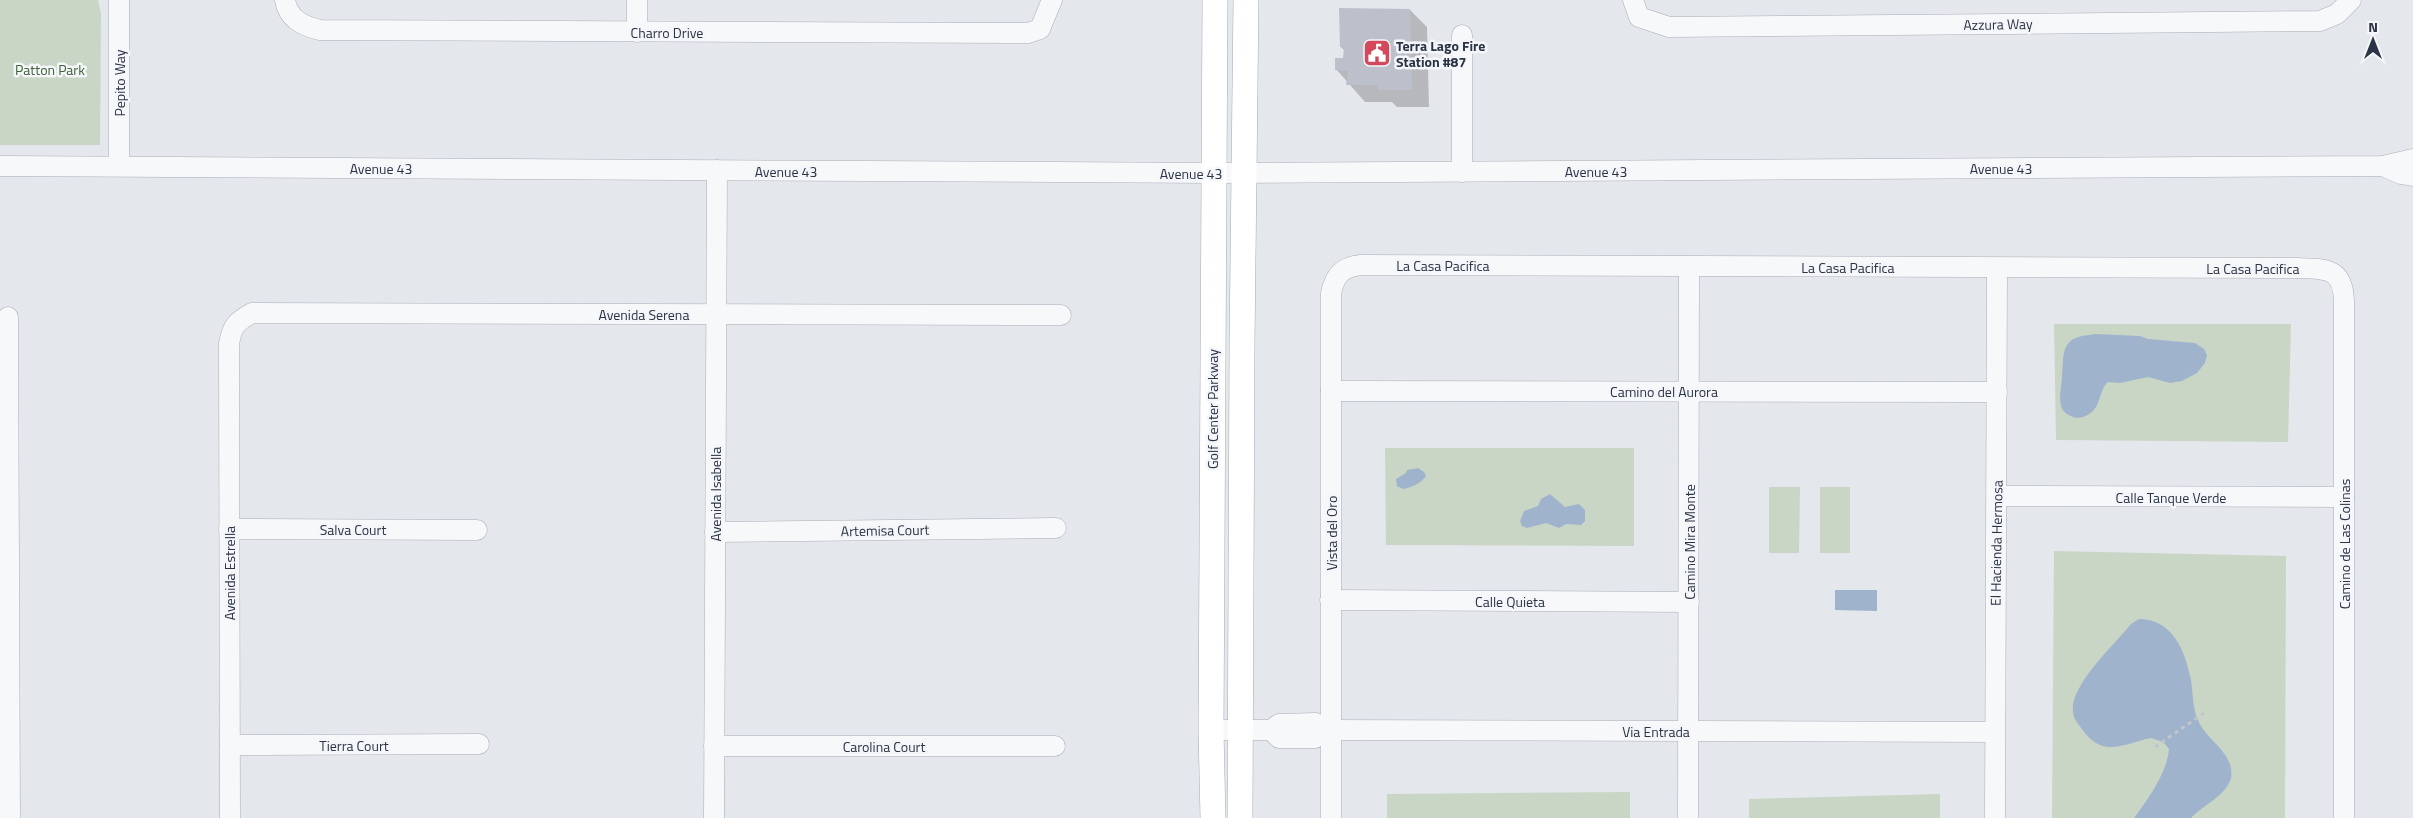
<svg xmlns="http://www.w3.org/2000/svg" width="2413" height="818" font-family="'Titillium Web',sans-serif">
	<style>
		.green { fill: #c9d6c5 }
		.water { fill: #9fb4cc }
		.shadow { fill: #0003 }
		.building { fill: #bbc0ca }
		.lines { fill: none; stroke-linecap: round; stroke-linejoin: round }
		.minor-casing { stroke: #a9aeb7; stroke-width: 21 }
		.major-casing { stroke: #a3abb8; stroke-width: 26 }
		.path { stroke: #c2c5cb; stroke-width: 3; stroke-dasharray: 4 4; stroke-linecap: butt }
		.minor { stroke: #f7f8fa; stroke-width: 20 }
		.major { stroke: #fff; stroke-width: 25 }
		.labels { text-anchor: middle; dominant-baseline: central; stroke-width: 5; stroke-linejoin: round; paint-order: stroke }
		.street-label { font-size: 14px; fill: #2b3445; stroke: #f4f6f9 }
		.poi-label { font-size: 14px; font-weight: bold; fill: #2b3445; stroke: #f4f6f9; text-anchor: start }
		.park-label { font-size: 14px; fill: #3f6138; stroke: #f4f6f9 }
	</style>
	<rect width="100%" height="100%" fill="#e4e7ec"/>
	<!-- green -->
	<g class="green">
		<polygon points="0,0 98,0 101,14 100,145 0,145"/>
		<polygon points="2054,324 2291,324 2288,442 2056,440"/>
		<polygon points="1385,448 1634,448 1634,546 1386,545"/>
		<polygon points="1769,487 1800,487 1799,553 1769,553"/>
		<rect x="1820" y="487" width="30" height="66"/>
		<polygon points="2054,551 2286,556 2285,818 2052,818"/>
		<polygon points="1630,792 1630,818 1387,818 1387,794"/>
		<polygon points="1940,794 1940,818 1749,818 1749,799"/>
	</g>
	<!-- water -->
	<g class="water">
		<path d="M2095,334L2140,336L2148,339L2195,343L2204,349L2207,355L2205,363L2197,373L2182,381L2170,383L2148,377L2120,383L2108,382C2098,391 2102,406 2089,414C2084,418 2076,419 2071,416C2054,410 2062,389 2062,375C2063,365 2062,353 2067,345C2074,335 2085,336 2095,334Z"/>
		<path d="M1418,468L1424,472L1426,476C1420,484 1413,487 1403,489L1397,486L1396,479L1406,473L1407,470Z"/>
		<polygon points="1550,494 1565,507 1579,504 1585,510 1585,521 1581,525 1566,524 1559,528 1546,523 1527,528 1522,526 1520,521 1524,511 1538,506 1541,499"/>
		<polygon points="1835,590 1877,590 1877,611 1835,610"/>
		<path d="M2139,619C2169,619 2183,645 2189,672C2194,687 2191,705 2198,720C2206,741 2235,752 2231,778C2227,795 2202,806 2191,818H2134C2148,799 2167,773 2169,749L2163,742L2151,738C2123,744 2103,759 2082,729C2078,724 2073,718 2073,712C2069,686 2115,644 2131,624Z"/>
	</g>
	<!-- shadow -->
	<polygon class="shadow" points="1410,10 1427,27 1429,107 1397,107 1392,102 1365,102 1336,69 1344,60 1345,51 1341,47"/>
	<!-- building -->
	<polygon class="building" points="1339,8 1410,9 1412,90 1378,90 1377,85 1346,85 1348,71 1335,70 1335,58 1343,58 1344,48 1340,47"/>
	<g class="lines">
		<!-- minor casing -->
		<g class="minor-casing">
			<g id="minor">
				<path d="M285,0C288,19 303,26 320,30L1017,33H1028L1040,29L1052,0"/>
				<polyline points="637,0 637,32"/>
				<polyline points="1633,0 1639,17 1669,27 2320,21 2337,14 2351,0"/>
				<polyline points="1462,35 1462,172"/>
				<polyline points="0,166 1213,173 2383,166 2413,159"/>
				<polyline points="119,166 119,0"/>
				<polyline points="2383,166 2401,174 2413,176"/>
				<polyline points="8,317 10,818"/>
				<polyline points="1331,391 1997,392"/>
				<polyline points="1997,496 2344,497"/>
				<polyline points="229,529 477,530"/>
				<polyline points="715,532 1056,528"/>
				<polyline points="1330,600 1689,602"/>
				<polyline points="1211,730 1271,730 1279,724 1316,723 1318,730 1315,738 1279,738 1271,730"/>
				<polyline points="1318,730 1994,732"/>
				<polyline points="230,745 479,744"/>
				<polyline points="714,746 1055,746"/>
				<path d="M230,818L229,344C232,326 236,322 252,313L1061,315"/>
				<polyline points="714,818 717,170"/>
				<path d="M1331,818V293C1335,275 1342,267 1361,265L2298,268C2327,269 2343,268 2344,301V818"/>
				<polyline points="1688,818 1689,267"/>
				<polyline points="1995,818 1997,268"/>
			</g>
		</g>
		<!-- major casing -->
		<g class="major-casing">
			<g id="major">
				<polyline points="1213,818 1211,730 1215,0"/>
				<polyline points="1240,818 1242,345 1246,0"/>
			</g>
		</g>
		<!-- path -->
		<polyline class="path" points="2155,747 2204,713"/>
		<!-- minor -->
		<use href="#minor" class="minor"/>
		<!-- major -->
		<use href="#major" class="major"/>
	</g>
	<!-- icons -->
	<defs>
		<g id="civic-square" transform="scale(1.4375)"><rect x="-9" y="-9" width="18" height="18" rx="4" fill="#d1495b" stroke="#f4f6f9"/><path d="M-.6-6.5H3V-4.5H.6V-3L4-1V1h2V6H-6V1h2V-1L-.6-3ZM-1.2 2.5V6h2.4V2.5Z" fill="#fff"/></g>
	</defs>
	<g fill-rule="evenodd">
		<use href="#civic-square" x="1377" y="53"/>
	</g>
	<g class="labels">
		<!-- street labels -->
		<g class="street-label">
			<text transform="translate(1998 24) rotate(-1)">Azzura Way</text>
			<text x="667" y="32">Charro Drive</text>
			<text transform="translate(119 83) rotate(-90)">Pepito Way</text>
			<text x="381" y="168">Avenue 43</text>
			<text x="2001" y="168">Avenue 43</text>
			<text x="786" y="171">Avenue 43</text>
			<text x="1596" y="171">Avenue 43</text>
			<text x="1191" y="173">Avenue 43</text>
			<text x="1443" y="265">La Casa Pacifica</text>
			<text x="1848" y="267">La Casa Pacifica</text>
			<text x="2253" y="268">La Casa Pacifica</text>
			<text x="644" y="314">Avenida Serena</text>
			<text x="1664" y="391">Camino del Aurora</text>
			<text transform="translate(1212 409) rotate(-90)">Golf Center Parkway</text>
			<text transform="translate(715 494) rotate(-90)">Avenida Isabella</text>
			<text x="2171" y="497">Calle Tanque Verde</text>
			<text x="353" y="529">Salva Court</text>
			<text transform="translate(885 530) rotate(-1)">Artemisa Court</text>
			<text transform="translate(1331 533) rotate(-90)">Vista del Oro</text>
			<text transform="translate(1689 542) rotate(-90)">Camino Mira Monte</text>
			<text transform="translate(1996 543) rotate(-89)">El Hacienda Hermosa</text>
			<text transform="translate(2344 544) rotate(-90)">Camino de Las Colinas</text>
			<text transform="translate(229 573) rotate(-90)">Avenida Estrella</text>
			<text x="1510" y="601">Calle Quieta</text>
			<text x="1656" y="731">Via Entrada</text>
			<text x="354" y="745">Tierra Court</text>
			<text x="884" y="746">Carolina Court</text>
		</g>
		<!-- poi labels -->
		<g class="poi-label">
			<text x="1396" y="45">Terra Lago Fire<tspan x="1396" dy="16">Station #87</tspan></text>
		</g>
		<!-- park labels -->
		<g class="park-label">
			<text x="50" y="69">Patton Park</text>
		</g>
	</g>
	<!-- north arrow -->
	<g transform="translate(2373 40)" stroke="#f4f6f9" stroke-width="4" paint-order="stroke">
	<path d="M0-4L9 19L0 12L-9 19Z" fill="#2b3445"/>
	<text y="-8" font-size="14" font-weight="bold" text-anchor="middle" fill="#2b3445">N</text>
	</g>
</svg>
